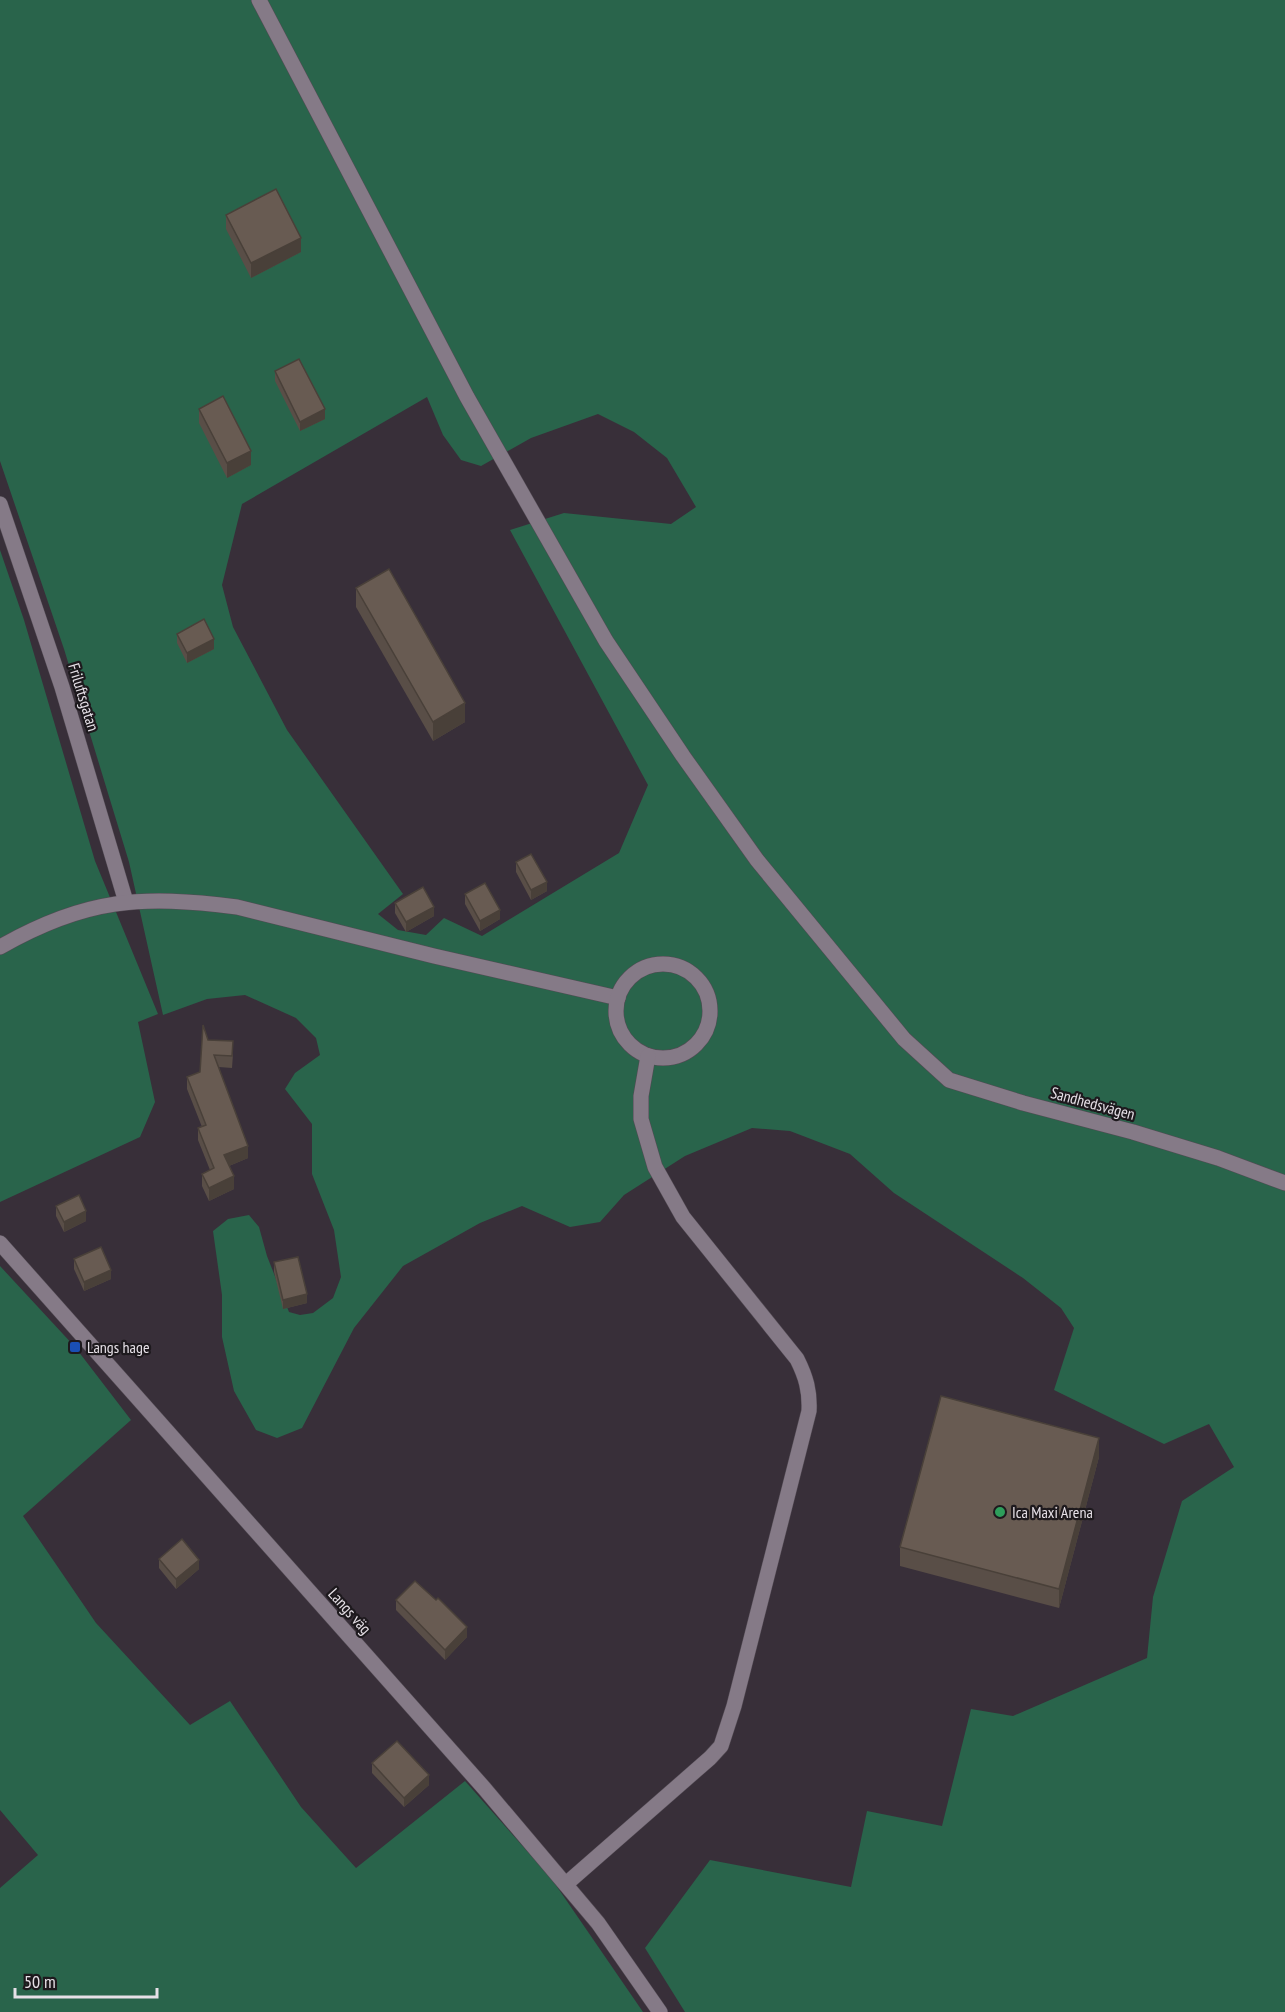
<svg xmlns="http://www.w3.org/2000/svg" width="1285" height="2012" font-family="'PT Sans Narrow',sans-serif">
	<style>
		.green { fill: #29644b; fill-rule: evenodd }
		.lines { fill: none; stroke-linecap: round; stroke-linejoin: round }
		.minor-casing { stroke: #534b54; stroke-width: 16 }
		.minor { stroke: #857a87; stroke-width: 15 }
		.wall { fill: #594e47 }
		.shaded-wall { fill: #494039 }
		.building { fill: #685b52; stroke: #494039; stroke-width: 1.5 }
		.transit-dot { fill: #1a4fb4; stroke: #1d191d; stroke-width: 2 }
		.leisure-dot { fill: #2e9e5b; stroke: #1d191d; stroke-width: 2 }
		.labels { text-anchor: middle; dominant-baseline: central; stroke-width: 4.5; stroke-linejoin: round; paint-order: stroke }
		.street-label { font-size: 16px; fill: #e6e0e7; stroke: #1d191d }
		.poi-label { font-size: 16px; fill: #e6e0e7; stroke: #1d191d; text-anchor: start }
	</style>
	<rect width="100%" height="100%" fill="#382f39"/>
	<!-- green -->
	<g class="green">
		<path d="M0,0H1285V2012H685L645,1948L710,1860L851,1887L867,1811L942,1826L971,1709L1013,1716L1147,1658L1153,1597L1182,1501L1234,1467L1209,1424L1164,1444L1054,1390L1074,1328L1061,1308L1023,1278L894,1193L850,1154L790,1131L752,1128L685,1156L624,1195L600,1222L570,1227L522,1206L480,1223L403,1266L354,1328L302,1428L277,1438L256,1430L234,1391L222,1337V1295L213,1231L228,1219L249,1215L259,1227L267,1256L289,1312L300,1315L313,1313L333,1298L341,1277L334,1230L312,1174V1124L285,1089L295,1073L320,1055L316,1038L296,1018L245,995L207,999L163,1015L129,862L64,649L0,461ZM427,397L443,435L461,460L481,466L531,438L598,414L634,432L667,458L696,507L671,524L564,513L510,530L648,785L619,853L482,936L444,918L426,935L398,930L378,914L403,894L287,730L233,627L222,585L242,504Z"/>
		<polygon points="0,550 24,620 95,861 158,1014 138,1022 155,1102 140,1137 0,1202"/>
		<polygon points="0,1266 75,1347 131,1420 23,1516 96,1623 190,1725 230,1701 301,1807 356,1868 465,1781 551,1878 643,2012 0,2012 0,1888 38,1855 0,1810"/>
	</g>
	<g class="lines">
		<!-- minor casing -->
		<g class="minor-casing">
			<g id="minor">
				<polyline points="259,0 467,397 606,641 683,756 757,860 904,1039 949,1080 1023,1103 1133,1132 1218,1158 1285,1183"/>
				<polyline points="0,504 62,687 126,902"/>
				<path d="M0,947C86,898 141,895 237,907L434,956L618,998"/>
				<circle cx="663" cy="1011" r="47"/>
				<polyline points="0,1243 484,1788 598,1923 660,2012"/>
				<path d="M566,1884L710,1758L721,1746L734,1706L809,1411C810,1391 806,1377 797,1359L683,1217L655,1167L641,1119V1096L648,1056"/>
			</g>
		</g>
		<!-- minor -->
		<use href="#minor" class="minor"/>
	</g>
	<!-- wall -->
	<g class="wall">
		<polygon points="226,215 301,252 251,278 226,229"/>
		<polygon points="275,371 325,419 300,431 275,381"/>
		<polygon points="199,409 251,465 227,478 199,423"/>
		<polygon points="356,588 465,722 433,741 356,607"/>
		<polygon points="177,634 214,649 187,663 177,643"/>
		<polygon points="516,862 547,891 531,900 516,872"/>
		<polygon points="465,894 500,919 480,931 465,904"/>
		<polygon points="395,903 434,916 406,932 395,913"/>
		<polygon points="208,1040 233,1054 232,1068 219,1067 248,1158 229,1166 234,1189 209,1201 202,1186 202,1174 210,1170 198,1140 198,1128 202,1127 187,1089 187,1077 200,1072"/>
		<polygon points="56,1206 86,1221 64,1232 56,1216"/>
		<polygon points="74,1259 111,1279 84,1291 74,1269"/>
		<polygon points="274,1262 307,1303 283,1309 274,1272"/>
		<polygon points="1099,1457 1059,1608 900,1566 900,1547"/>
		<polygon points="159,1559 199,1569 176,1589 159,1568"/>
		<polygon points="396,1600 467,1637 445,1660 396,1610"/>
		<polygon points="372,1763 429,1785 404,1807 372,1773"/>
	</g>
	<!-- shaded-wall -->
	<g class="shaded-wall">
		<polygon points="301,238 301,252 251,278 251,263"/>
		<polygon points="325,409 325,419 300,431 300,422"/>
		<polygon points="251,451 251,465 227,478 227,463"/>
		<polygon points="214,639 214,649 187,663 187,653"/>
		<polygon points="465,703 465,722 433,741 433,722"/>
		<polygon points="547,882 547,891 531,900 531,890"/>
		<polygon points="434,907 434,916 406,932 406,922"/>
		<polygon points="500,910 500,919 480,931 480,921"/>
		<polygon points="248,1146 248,1158 224,1168 224,1155"/>
		<polygon points="234,1176 234,1189 209,1201 209,1188"/>
		<polygon points="86,1211 86,1221 64,1232 64,1222"/>
		<polygon points="111,1270 111,1279 84,1291 84,1282"/>
		<polygon points="307,1294 307,1303 283,1309 283,1300"/>
		<polygon points="1099,1438 1099,1457 1059,1608 1059,1589"/>
		<polygon points="199,1560 199,1569 176,1589 176,1579"/>
		<polygon points="467,1627 467,1637 445,1660 445,1650"/>
		<polygon points="429,1775 429,1785 404,1807 404,1798"/>
	</g>
	<!-- building -->
	<g class="building">
		<polygon points="276,189 301,238 251,263 226,215"/>
		<polygon points="299,359 325,409 300,422 275,371"/>
		<polygon points="223,396 251,451 227,463 199,409"/>
		<polygon points="389,569 465,703 433,722 356,588"/>
		<polygon points="204,619 214,639 187,653 177,634"/>
		<polygon points="531,854 547,882 531,890 516,862"/>
		<polygon points="485,883 500,910 480,921 465,894"/>
		<polygon points="423,887 434,907 406,922 395,903"/>
		<polygon points="203,1025 208,1040 233,1041 232,1056 214,1055 248,1146 224,1155 234,1176 209,1188 202,1174 214,1168 198,1128 206,1125 187,1077 200,1072"/>
		<polygon points="79,1195 86,1211 64,1222 56,1206"/>
		<polygon points="101,1247 111,1270 84,1282 74,1259"/>
		<polygon points="298,1257 307,1294 283,1300 274,1262"/>
		<polygon points="941,1396 1099,1438 1059,1589 900,1547"/>
		<polygon points="182,1539 199,1560 176,1579 159,1559"/>
		<polygon points="415,1581 436,1600 438,1598 467,1627 445,1650 396,1600"/>
		<polygon points="397,1741 429,1775 404,1798 372,1763"/>
	</g>
	<!-- markers -->
	<rect class="transit-dot" x="69" y="1341" width="12" height="12" rx="3"/>
	<circle class="leisure-dot" cx="1000" cy="1512" r="6"/>
	<g class="labels">
		<!-- street labels -->
		<g class="street-label">
			<text transform="translate(84 697) rotate(73)">Friluftsgatan</text>
			<text transform="translate(1093 1103) rotate(15)">Sandhedsvägen</text>
			<text transform="translate(350 1611) rotate(48)">Langs väg</text>
		</g>
		<!-- poi labels -->
		<g class="poi-label">
			<text x="87" y="1347">Langs hage</text>
			<text x="1012" y="1512">Ica Maxi Arena</text>
		</g>
	</g>
	<!-- scale -->
	<path d="M15 1988v9h142v-9" fill="none" stroke="#e6e0e7" stroke-width="3"/>
	<text x="24" y="1988" font-size="18" fill="#e6e0e7" stroke="#1d191d" stroke-width="4.5" paint-order="stroke">50 m</text>
</svg>
